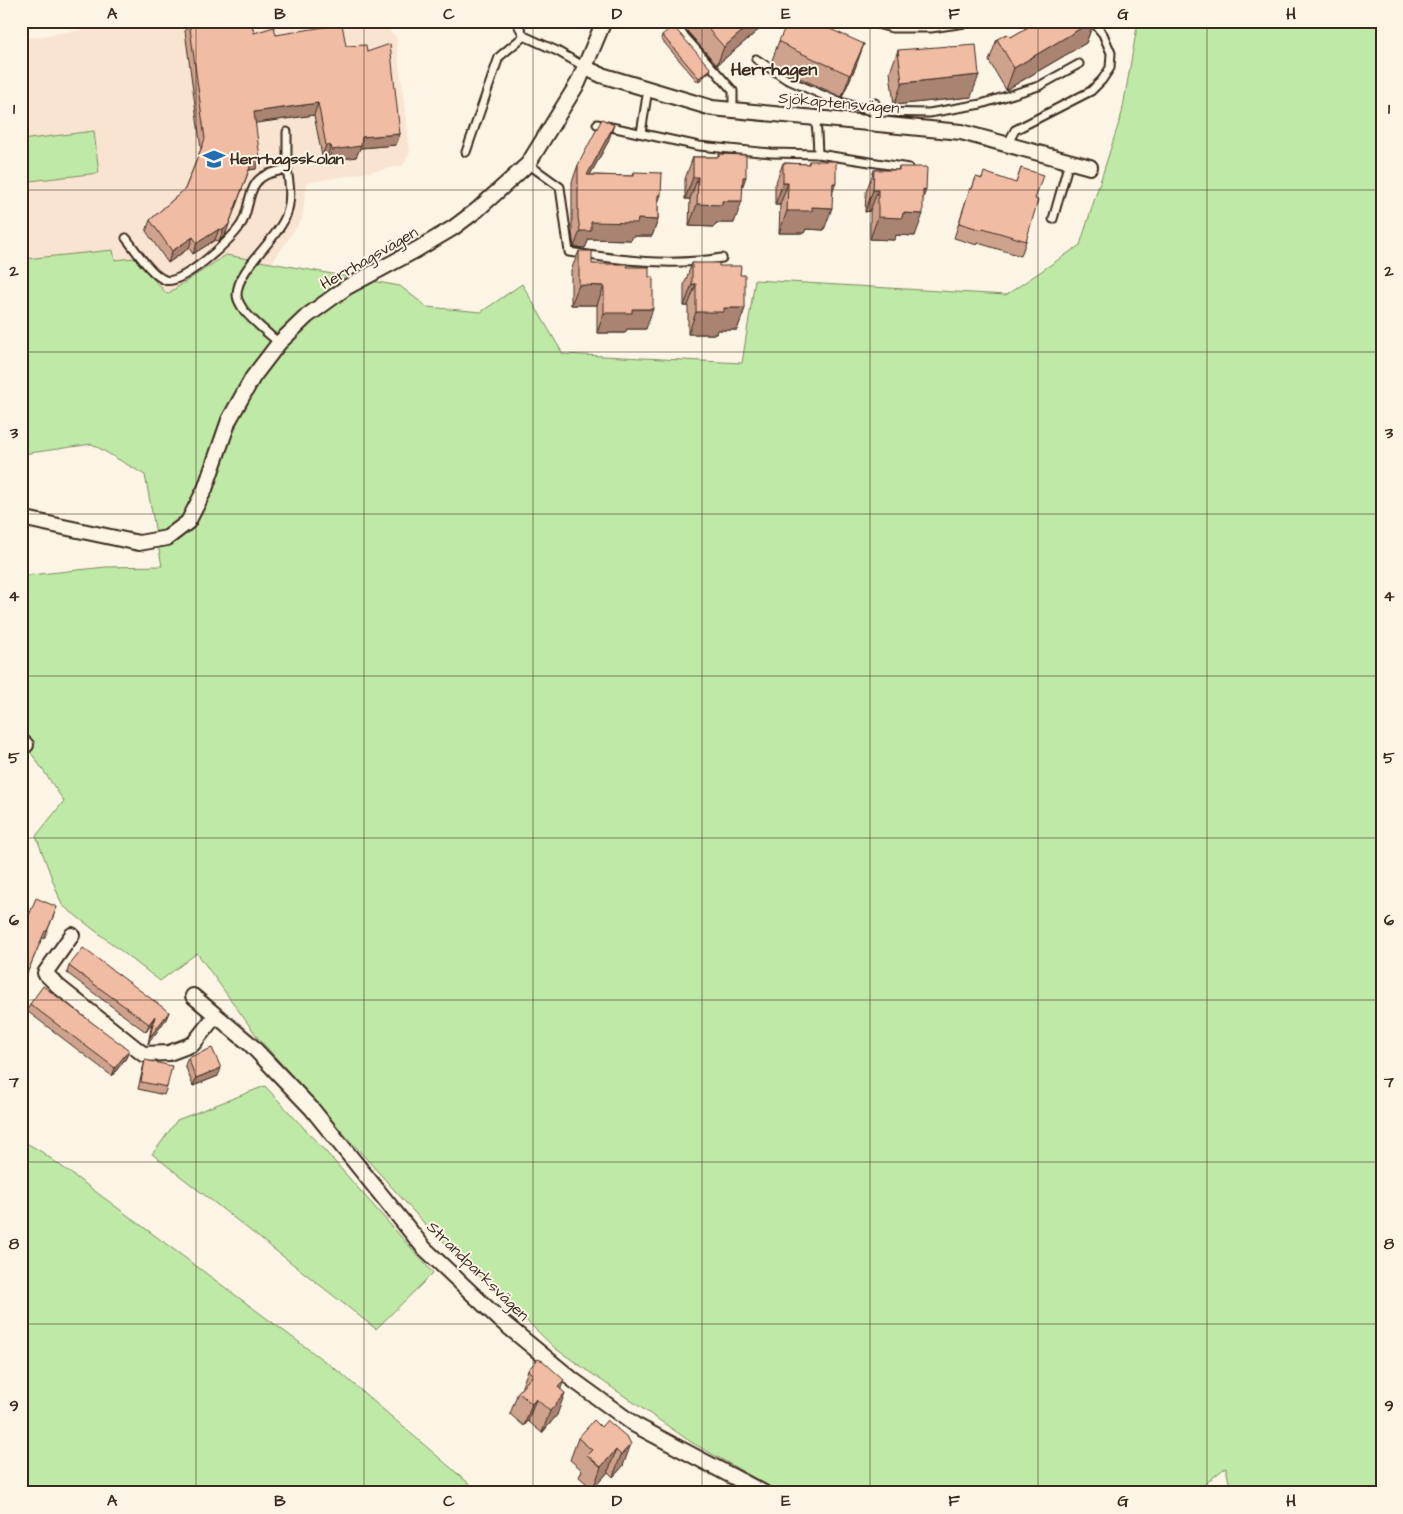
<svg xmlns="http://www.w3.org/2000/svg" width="1403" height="1514" font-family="'Architects Daughter',sans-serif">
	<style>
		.built { fill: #f9e4d2 }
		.green { fill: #bfe9a6; stroke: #7d8a62 }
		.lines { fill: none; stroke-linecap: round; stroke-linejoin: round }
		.service-casing { stroke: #3b2a1e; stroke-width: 11 }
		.minor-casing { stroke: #3b2a1e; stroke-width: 18 }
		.service { stroke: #fcf5e5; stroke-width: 7 }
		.minor { stroke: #fcf5e5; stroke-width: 14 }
		.wall { fill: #cfa28d; stroke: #3b2a1e }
		.shaded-wall { fill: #a98473; stroke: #3b2a1e }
		.building { fill: #f1bca4; stroke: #3b2a1e }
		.grid { fill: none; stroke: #3b2a1e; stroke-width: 1; stroke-opacity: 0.55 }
		.labels { text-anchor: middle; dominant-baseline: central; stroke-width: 4; stroke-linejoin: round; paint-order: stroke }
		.street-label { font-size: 16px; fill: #3b2a1e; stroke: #fcf5e5 }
		.poi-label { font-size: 16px; font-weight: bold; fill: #3b2a1e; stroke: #fcf5e5; text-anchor: start }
		.neighbourhood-label { font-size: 18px; font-weight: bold; fill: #3b2a1e; stroke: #fcf5e5 }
		.neatline { fill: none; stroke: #3b2a1e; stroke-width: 2 }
		.grid-label { font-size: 16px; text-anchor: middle; font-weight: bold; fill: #3b2a1e }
	</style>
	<rect width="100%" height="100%" fill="#fcf5e5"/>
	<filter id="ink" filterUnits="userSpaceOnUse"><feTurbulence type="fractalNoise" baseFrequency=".02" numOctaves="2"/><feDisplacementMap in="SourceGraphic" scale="10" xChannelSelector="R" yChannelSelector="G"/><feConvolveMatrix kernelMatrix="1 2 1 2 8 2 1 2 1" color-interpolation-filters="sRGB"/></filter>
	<g filter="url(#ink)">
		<!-- built -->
		<polygon class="built" points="139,21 380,21 396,37 410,152 403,166 307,183 302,219 272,263 226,255 167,294 134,258 115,260 112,250 25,259 21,238 21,39"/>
		<!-- green -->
		<g class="green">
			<polygon points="1138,21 1382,21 1382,1493 1231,1493 1226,1467 1194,1493 781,1493 691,1442 556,1349 423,1222 259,1039 197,953 160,981 62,905 36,836 64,801 21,738 21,576 106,567 162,566 145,475 92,444 23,454 21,456 21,238 25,259 113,250 115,260 134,258 167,294 226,255 400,286 427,307 481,312 522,284 563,354 742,363 755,280 1006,295 1080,245 1122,113"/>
			<polygon points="94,131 99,173 21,182 21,140"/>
			<polygon points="265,1086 327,1153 433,1273 376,1329 152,1154 160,1144 177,1120"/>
			<polygon points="21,1140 42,1152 342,1374 480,1493 21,1493"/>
		</g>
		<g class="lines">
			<!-- service casing -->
			<g class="service-casing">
				<g id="service">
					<polyline points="516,21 524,36"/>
					<polyline points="671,21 733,91 733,110"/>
					<polyline points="865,21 892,28 931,28 979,21"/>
					<polyline points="756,59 786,79 834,100 874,112 929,113 981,104 1039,86 1079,64"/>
					<polyline points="874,116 875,103"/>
					<polyline points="815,118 817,132 818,154"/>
					<polyline points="597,124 699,146 771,153 818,154 909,168"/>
					<polyline points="287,132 287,169"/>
					<polyline points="641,133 648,89"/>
					<polyline points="1007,145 1015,130 1091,91 1102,80 1110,68 1111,53 1103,34 1092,21"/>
					<polyline points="466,152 499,57 524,36 557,51 585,67"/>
					<path d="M528,164L560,187L569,252C620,260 670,267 722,258"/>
					<polyline points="1053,219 1069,162"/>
					<path d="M126,238C135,249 151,275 165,280C181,286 231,240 240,226C249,214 247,195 256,183C263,173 276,172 287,169C290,186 292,202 285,218C275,242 237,269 237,295C237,299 241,306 243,309C249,318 270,335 279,343"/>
				</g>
			</g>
			<!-- minor casing -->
			<g class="minor-casing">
				<g id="minor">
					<polyline points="586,68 601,75 712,108 961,132 1090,167"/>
					<polyline points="21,518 139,543 167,538 188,522 205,489 229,420 253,377 279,343 307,316 347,287 416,250 453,228 477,210 528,164 578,83 604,21"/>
					<polyline points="21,741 26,745"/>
					<polyline points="72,935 45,973 59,987 143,1054 169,1053 193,1044 215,1016"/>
					<polyline points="193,996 250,1044 312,1109 424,1248 500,1320 573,1380 635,1425 764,1493"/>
				</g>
			</g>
			<!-- service -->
			<use href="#service" class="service"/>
			<!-- minor -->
			<use href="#minor" class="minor"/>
		</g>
		<!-- wall -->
		<g class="wall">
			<polygon points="189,21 251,21 254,33 276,35 346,46 367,52 400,134 396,145 360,148 356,157 328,161 327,157 322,156 314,115 255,123 256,169 249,170 225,235 219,241 215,240 193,254 189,248 168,263 146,231 150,220 185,189 201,149 185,31"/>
			<polygon points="550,21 565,21 563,26"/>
			<polygon points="680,21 764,21 762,27 717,65 680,23"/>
			<polygon points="1028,21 1094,21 1086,43 1006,90 989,61 997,39 1011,37 1025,29"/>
			<polygon points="662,35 711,69 709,72 698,82 661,39"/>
			<polygon points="779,41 856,66 842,97 784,71 771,63"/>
			<polygon points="898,50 971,97 894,105 890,72"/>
			<polygon points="608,142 590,175 633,176 634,172 658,205 658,220 652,236 633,236 631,240 589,239 585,248 574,247 572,233 572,182 578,165"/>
			<polygon points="719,154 742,186 734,223 716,223 714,227 689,226 690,199 685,199 685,179 693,157 718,157"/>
			<polygon points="809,161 833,193 824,230 806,229 804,233 779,233 780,205 775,205 775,185 783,163 808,164"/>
			<polygon points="899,167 923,199 915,236 896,235 894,240 870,239 870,211 865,212 866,192 874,170 898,170"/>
			<polygon points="1021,168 1035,199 1026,241 1021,256 978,243 977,245 954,238 970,188 972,189 976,177 982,179 1016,183"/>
			<polygon points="579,251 592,264 627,267 646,329 627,329 625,333 597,333 597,305 571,305 571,270"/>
			<polygon points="692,263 719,266 740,275 745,308 737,330 717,330 716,334 688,334 688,306 684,306 684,285"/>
			<polygon points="57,907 44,939 42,938 25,978 21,976 21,935"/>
			<polygon points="69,966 169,1012 166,1019 148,1044 152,1023 146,1032 67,973"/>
			<polygon points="30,1004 129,1050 126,1058 112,1076 27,1011"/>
			<polygon points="188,1058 218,1076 193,1086 185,1065"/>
			<polygon points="145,1060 167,1087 164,1095 138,1089 143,1068"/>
			<polygon points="528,1370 561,1389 557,1415 542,1433 528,1421 524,1426 510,1414 518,1392 521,1389"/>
			<polygon points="601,1427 628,1438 623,1466 613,1477 608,1472 593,1489 579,1477 582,1470 570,1460 578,1438"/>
		</g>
		<!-- shaded-wall -->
		<g class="shaded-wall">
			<polygon points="754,21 764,21 762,27 717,65 724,47"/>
			<polygon points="1093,21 1094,21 1086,43 1006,90 1014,68"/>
			<polygon points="864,44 856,66 842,97 850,75"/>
			<polygon points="711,69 709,72 698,82 699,78"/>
			<polygon points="979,75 971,97 894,105 902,83"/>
			<polygon points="318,103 314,115 249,124 254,112"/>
			<polygon points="614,125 608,142 581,191 587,175"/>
			<polygon points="400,134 396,145 360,148 356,157 328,161 332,150 362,137"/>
			<polygon points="326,145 331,146 327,157 322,156"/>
			<polygon points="260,158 256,169 249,170 225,235 219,241 253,159"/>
			<polygon points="693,177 698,177 690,199 685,199"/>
			<polygon points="743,177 746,177 738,199"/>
			<polygon points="783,183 788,183 780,205 775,205"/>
			<polygon points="833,183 836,183 828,205"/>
			<polygon points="923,189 926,190 918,212"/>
			<polygon points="873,190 878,190 870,211 865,212"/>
			<polygon points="658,195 661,195 655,211"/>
			<polygon points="722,201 742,201 734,223 716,223 714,227 689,226 697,204"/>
			<polygon points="812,207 832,208 824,230 806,229 804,233 779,233 787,211"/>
			<polygon points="903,213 923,214 915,236 896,235 894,240 870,239 878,217"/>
			<polygon points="638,219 658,220 652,236 633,236 631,240 589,239 585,248 574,247 580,231 591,222"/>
			<polygon points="219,229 215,240 193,254 197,243"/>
			<polygon points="193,237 189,248 168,263 172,251"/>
			<polygon points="692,284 696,284 688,306 684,306"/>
			<polygon points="579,285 604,286 597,305 571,305"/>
			<polygon points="724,308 745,308 737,330 717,330 716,334 688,334 696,312"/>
			<polygon points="632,309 653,309 646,329 627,329 625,333 597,333 604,313"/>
			<polygon points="169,1012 166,1019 148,1044 150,1037"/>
			<polygon points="155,1016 152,1023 146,1032 149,1024"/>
			<polygon points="129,1050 126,1058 112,1076 115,1068"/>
			<polygon points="221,1068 218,1076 193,1086 196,1078"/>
			<polygon points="564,1380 556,1402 558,1387"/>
			<polygon points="565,1393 557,1415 542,1433 550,1411"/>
			<polygon points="536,1399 528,1421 524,1426 532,1404"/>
			<polygon points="631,1444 623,1466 613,1477 621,1455"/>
			<polygon points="616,1450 608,1472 593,1489 601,1467"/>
		</g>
		<!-- building -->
		<g class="building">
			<polygon points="189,21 251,21 254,33 274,27 276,35 342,24 346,46 366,45 367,52 390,44 400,134 362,137 361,146 332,150 331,146 326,145 318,103 254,112 260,158 253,159 229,224 223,230 219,229 197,243 193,237 172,251 150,220 185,189 205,139"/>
			<polygon points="701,21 754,21 724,47"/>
			<polygon points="788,21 812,21 864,44 850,75 792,49 779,41"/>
			<polygon points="1028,21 1093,21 1014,68 997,39 1007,34 1011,37 1030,26 1027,22"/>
			<polygon points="673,26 711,69 699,78 662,35"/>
			<polygon points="976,45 979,75 902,83 898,50 950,46 950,47"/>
			<polygon points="602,119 614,125 587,175 634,176 634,172 662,173 661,195 658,195 658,220 638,219 637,223 591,222 591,231 580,231 578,217 578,165"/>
			<polygon points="719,154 746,155 746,177 743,177 742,201 722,201 722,205 697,204 698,177 693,177 693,157 719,157"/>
			<polygon points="809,161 836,161 836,183 833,183 832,208 812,207 812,211 787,211 788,183 783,183 783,163 809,164"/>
			<polygon points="899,167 927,167 926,190 923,189 923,214 903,213 902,218 878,217 878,190 873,190 874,170 899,170"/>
			<polygon points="1021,168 1043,175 1035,199 1038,200 1026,241 983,228 982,230 959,223 970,188 972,189 976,177 982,179 984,172 1016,183"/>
			<polygon points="579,251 592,251 592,264 627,264 627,267 649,267 649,277 653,277 653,309 632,309 632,313 604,313 604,286 579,285"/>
			<polygon points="692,263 719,263 719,266 741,266 740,275 745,275 745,308 724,308 724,312 696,312 696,284 692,284"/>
			<polygon points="36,898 57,907 47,931 45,931 28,971 21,968 21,935"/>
			<polygon points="83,948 169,1012 150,1037 155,1016 149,1024 69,966"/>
			<polygon points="43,986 129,1050 115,1068 30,1004"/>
			<polygon points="212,1048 221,1068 196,1078 188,1058"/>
			<polygon points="145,1060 172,1066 167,1087 141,1082"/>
			<polygon points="538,1359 543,1361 564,1380 558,1387 565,1393 550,1411 536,1399 532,1404 518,1392 533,1375 528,1370"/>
			<polygon points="594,1420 601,1427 607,1420 628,1438 631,1444 621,1455 616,1450 601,1467 587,1455 592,1450 578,1438"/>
		</g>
	</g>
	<!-- grid -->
	<path class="grid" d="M196,21V1493M364,21V1493M533,21V1493M702,21V1493M870,21V1493M1038,21V1493M1207,21V1493M21,190H1382M21,352H1382M21,514H1382M21,676H1382M21,838H1382M21,1000H1382M21,1162H1382M21,1324H1382"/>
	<!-- icons -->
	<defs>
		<g id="school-bare" transform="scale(1.725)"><path d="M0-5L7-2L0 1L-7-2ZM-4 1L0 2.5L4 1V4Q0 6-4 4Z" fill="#1f6fb2" stroke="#fcf5e5" stroke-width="2.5" paint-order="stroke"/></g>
	</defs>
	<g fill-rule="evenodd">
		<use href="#school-bare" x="214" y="159"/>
	</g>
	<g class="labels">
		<!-- street labels -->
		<g class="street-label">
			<text transform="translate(839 103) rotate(5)">Sjökaptensvägen</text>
			<text transform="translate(369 258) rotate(-30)">Herrhagsvägen</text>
			<text transform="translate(478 1271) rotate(44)">Strandparksvägen</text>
		</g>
		<!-- poi labels -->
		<g class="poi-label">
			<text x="230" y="159">Herrhagsskolan</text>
		</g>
		<!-- neighbourhood labels -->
		<g class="neighbourhood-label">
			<text x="774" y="69">Herrhagen</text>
		</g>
	</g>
	<!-- margin -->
	<rect width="1403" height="1514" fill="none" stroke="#fcf5e5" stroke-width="55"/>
	<rect x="28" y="28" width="1348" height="1458" class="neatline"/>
	<g class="grid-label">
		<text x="112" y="19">A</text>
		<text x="280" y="19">B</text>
		<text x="449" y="19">C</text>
		<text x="617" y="19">D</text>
		<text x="786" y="19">E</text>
		<text x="954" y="19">F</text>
		<text x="1123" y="19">G</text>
		<text x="1291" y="19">H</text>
		<text x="14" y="114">1</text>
		<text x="1389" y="114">1</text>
		<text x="14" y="276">2</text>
		<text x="1389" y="276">2</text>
		<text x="14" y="438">3</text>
		<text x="1389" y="438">3</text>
		<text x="14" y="601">4</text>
		<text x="1389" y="601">4</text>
		<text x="14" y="763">5</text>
		<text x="1389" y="763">5</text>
		<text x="14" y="925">6</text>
		<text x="1389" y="925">6</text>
		<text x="14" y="1087">7</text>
		<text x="1389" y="1087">7</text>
		<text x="14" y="1249">8</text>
		<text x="1389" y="1249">8</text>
		<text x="14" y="1411">9</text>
		<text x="1389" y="1411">9</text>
		<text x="112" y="1506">A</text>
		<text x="280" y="1506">B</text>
		<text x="449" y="1506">C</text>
		<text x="617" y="1506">D</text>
		<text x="786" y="1506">E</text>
		<text x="954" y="1506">F</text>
		<text x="1123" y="1506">G</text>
		<text x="1291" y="1506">H</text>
	</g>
</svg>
